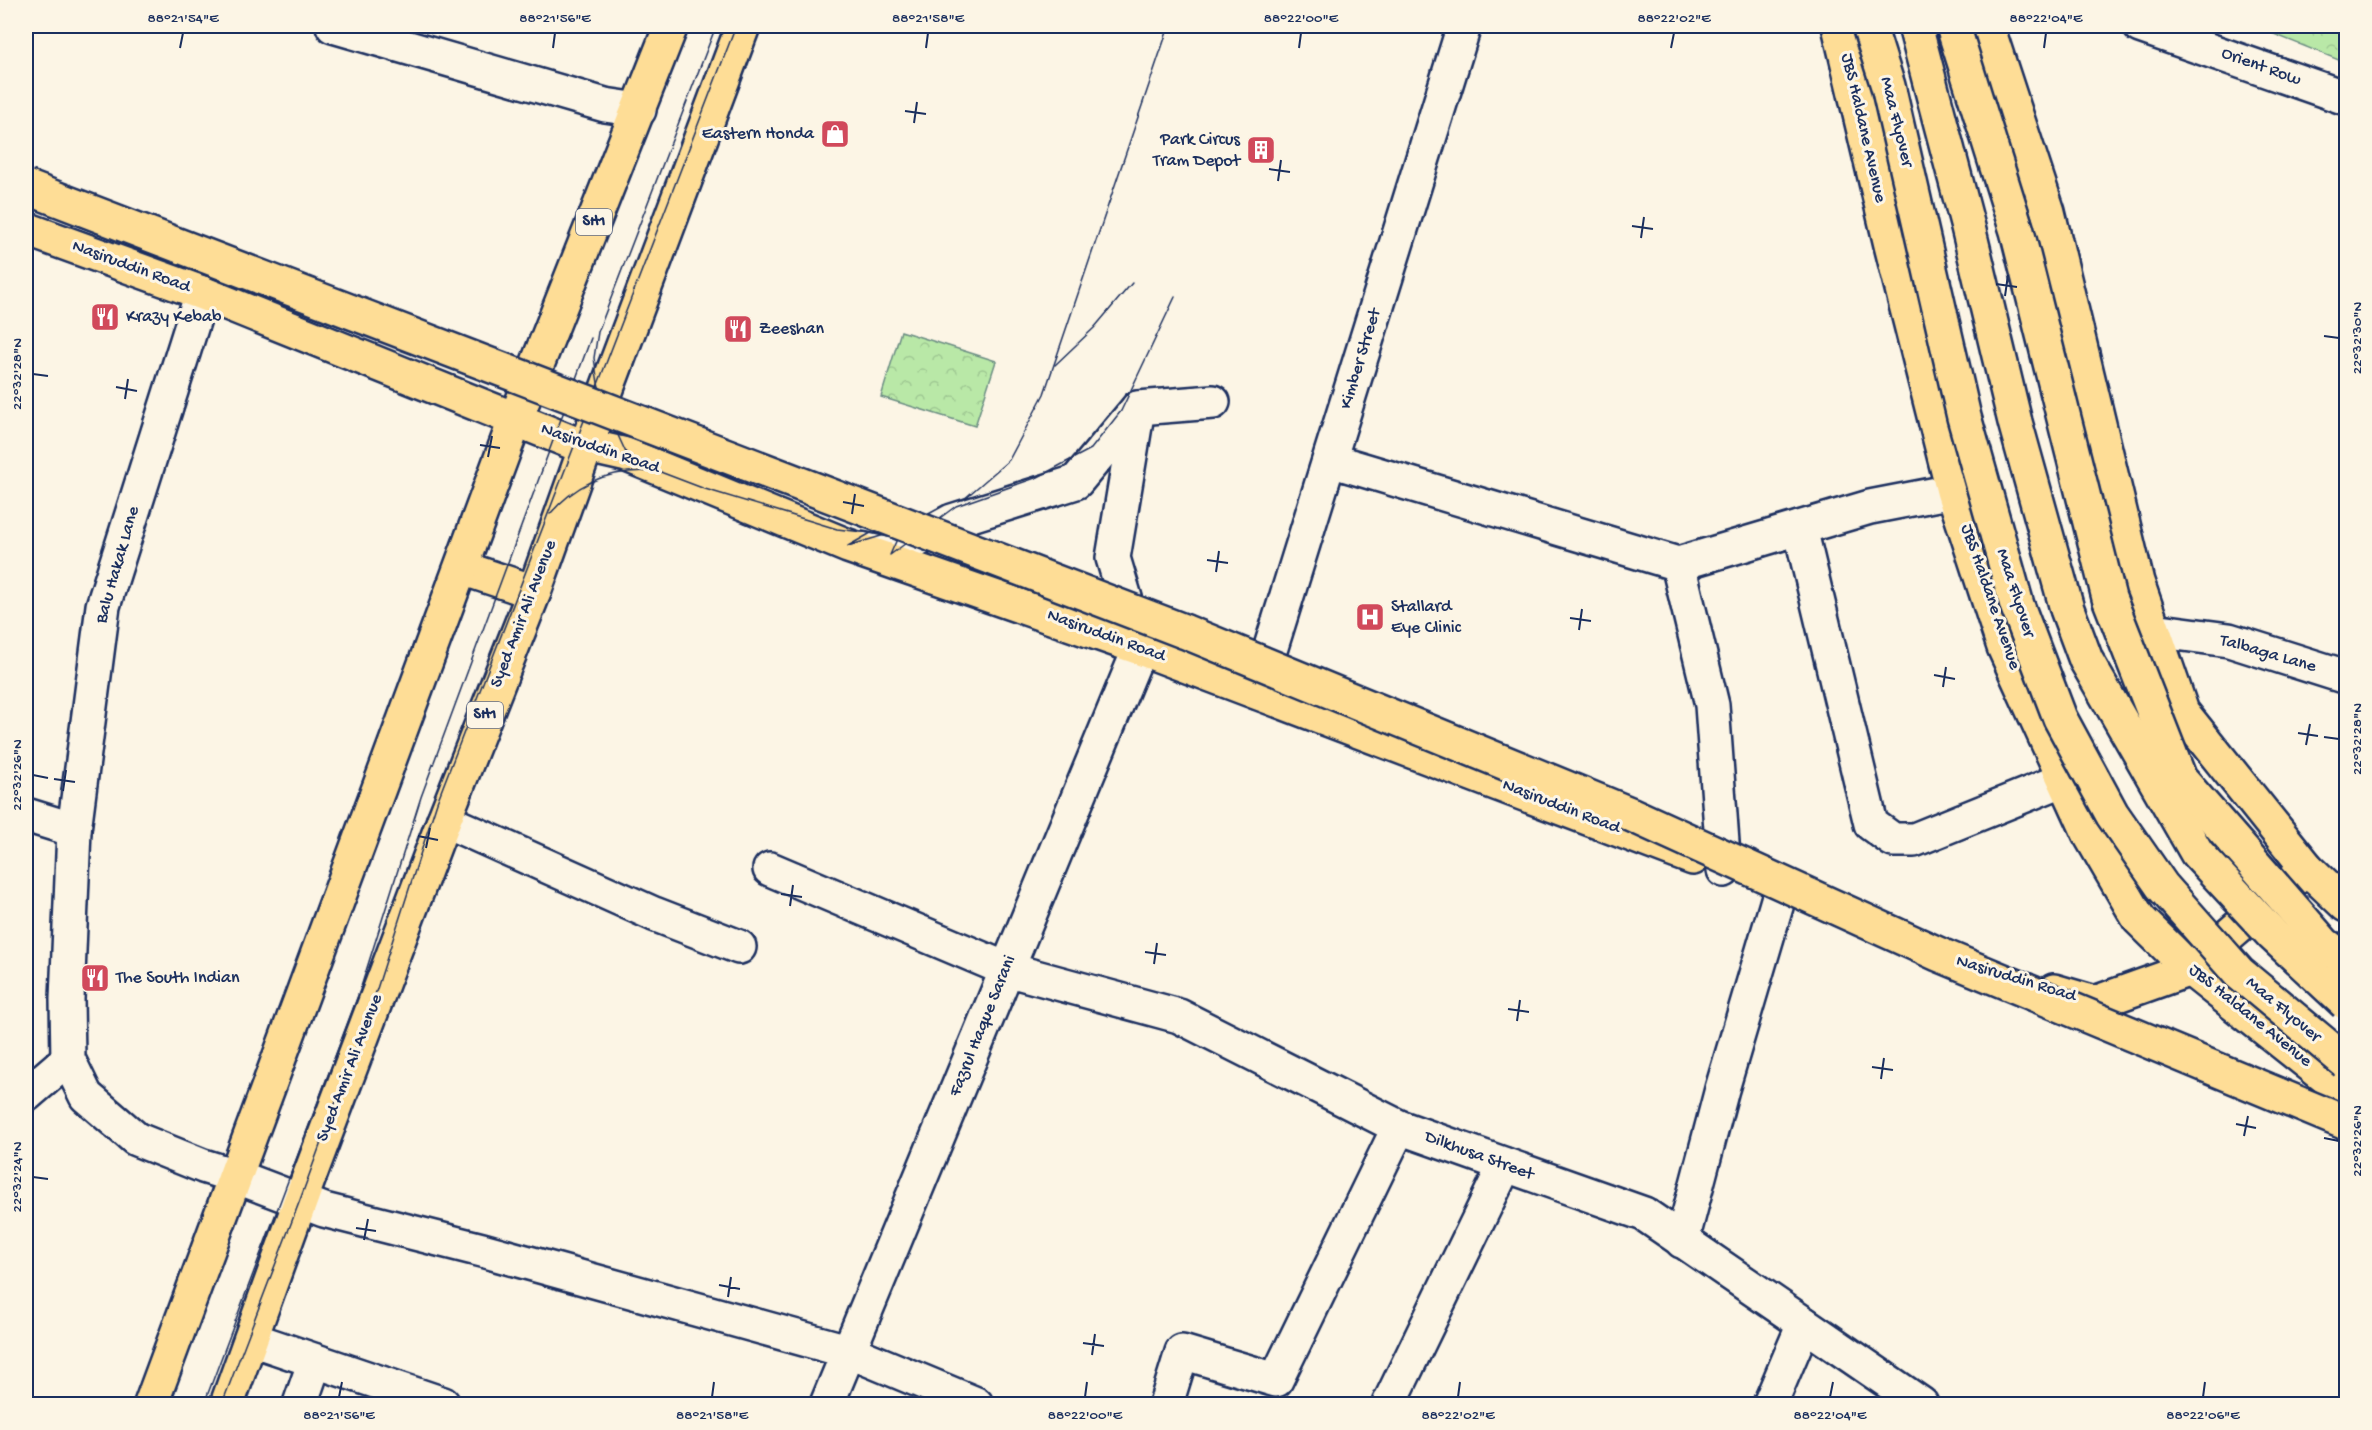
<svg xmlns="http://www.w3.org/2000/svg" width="2372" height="1430" font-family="'Gochi Hand',sans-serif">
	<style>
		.forest { fill: url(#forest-crowns); stroke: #6a8c82; stroke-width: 1.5 }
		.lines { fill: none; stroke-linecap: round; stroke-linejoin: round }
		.minor-casing { stroke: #1b2f5e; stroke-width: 38 }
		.major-casing { stroke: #1b2f5e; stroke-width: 38 }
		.minor { stroke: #fcf5e5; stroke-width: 33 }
		.major { stroke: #fedd96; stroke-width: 33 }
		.tram { stroke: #1b2f5e; stroke-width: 1.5 }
		.highway-bridge-casing { stroke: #1b2f5e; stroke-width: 38; stroke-linecap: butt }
		.highway-bridge { stroke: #fedd96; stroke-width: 33 }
		.ticks { fill: none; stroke: #1b2f5e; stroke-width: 2 }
		.labels { text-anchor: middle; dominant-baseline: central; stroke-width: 6; stroke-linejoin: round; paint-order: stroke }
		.shield { fill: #fcf5e5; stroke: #5e6a86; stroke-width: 1.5 }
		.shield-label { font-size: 16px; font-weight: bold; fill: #1b2f5e }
		.street-label { font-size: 18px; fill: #1b2f5e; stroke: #fcf5e5 }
		.poi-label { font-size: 18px; fill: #1b2f5e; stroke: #fcf5e5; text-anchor: start }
		.neatline { fill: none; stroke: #1b2f5e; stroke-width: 2 }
		.ticks-label { font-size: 15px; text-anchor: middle; fill: #1b2f5e }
	</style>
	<defs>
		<pattern id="forest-crowns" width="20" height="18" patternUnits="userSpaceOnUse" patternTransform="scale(1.5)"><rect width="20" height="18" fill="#b9e8a7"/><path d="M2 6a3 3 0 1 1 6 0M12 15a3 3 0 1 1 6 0" fill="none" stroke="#9ec792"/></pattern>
	</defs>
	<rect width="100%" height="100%" fill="#fcf5e5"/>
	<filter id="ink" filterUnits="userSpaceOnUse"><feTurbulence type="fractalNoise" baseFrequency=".0167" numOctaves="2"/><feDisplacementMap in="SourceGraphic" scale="12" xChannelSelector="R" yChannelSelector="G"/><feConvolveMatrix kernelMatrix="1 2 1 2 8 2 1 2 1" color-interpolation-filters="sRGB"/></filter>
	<g filter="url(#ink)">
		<!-- forest -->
		<g class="forest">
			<polygon points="2254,26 2346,26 2346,63"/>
			<polygon points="901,331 996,361 975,426 881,397"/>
		</g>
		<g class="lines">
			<!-- minor casing -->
			<g class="minor-casing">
				<g id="minor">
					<polyline points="333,26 605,105 639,110"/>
					<polyline points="2140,26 2346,98"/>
					<polyline points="202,293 103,606 74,830 67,999 68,1059 86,1096 136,1139 203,1166 235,1176 324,1210 482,1250 851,1352 976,1404"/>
					<polyline points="1330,460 1678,564"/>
					<polyline points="1800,528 1871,824 1893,840 1914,840 2065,779"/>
					<polyline points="861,549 890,555 952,521 1076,482 1138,408 1213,402"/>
					<polyline points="2153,630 2229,640 2346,677"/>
					<polyline points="1257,692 1464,26"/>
					<polyline points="26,815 74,830"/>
					<polyline points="444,820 654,914 739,947"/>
					<polyline points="770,869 1006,969 1179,1016 1399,1127 1644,1214 1921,1404"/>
					<polyline points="1724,870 1712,705 1678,564 1870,507 1953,491"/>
					<polyline points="26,1095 68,1059"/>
					<polyline points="1682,1241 1722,1089 1780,893"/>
					<polyline points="251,1339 443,1404"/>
					<polyline points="300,1404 315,1361"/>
					<polyline points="827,1404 1140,648 1113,558 1138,408"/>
					<polyline points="1166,1404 1182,1352 1276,1380 1399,1127"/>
					<polyline points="1389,1404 1505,1165"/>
					<polyline points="1770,1404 1804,1324"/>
				</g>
			</g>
			<!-- major casing -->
			<g class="major-casing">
				<g id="major">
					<polyline points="1839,26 1891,245 1953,491 2004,647 2089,833 2139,919 2190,969 2346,1093"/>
					<polyline points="1987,26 2048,212 2137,582 2182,712 2307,868 2346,905"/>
					<polyline points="26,229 202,293 574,443 627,455 848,546 1140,648 1693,858"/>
					<polyline points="462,568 534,592"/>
					<polyline points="2054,991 2095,1003 2190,969 2307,868"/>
					<polyline points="151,1404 516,418 671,26"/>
					<polyline points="227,1404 308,1180 444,820 534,592 603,399 743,26"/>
				</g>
			</g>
			<!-- minor -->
			<use href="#minor" class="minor"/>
			<!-- major -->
			<use href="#major" class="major"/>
			<!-- tram -->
			<g class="tram">
				<polyline points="716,26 598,332 594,358 598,383 606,409 627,455 663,473 705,489 837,529 871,533 848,546 901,530 890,555 956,506 1038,477 1091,449 1121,411 1175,297"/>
				<polyline points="1055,365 1094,328 1132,283"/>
				<polyline points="963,500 1009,460 1044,394 1169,26"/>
				<path d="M550,514C578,481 614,468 656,472"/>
				<polyline points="204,1404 360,990 421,797 591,338"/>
				<polyline points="222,1404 300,1200 375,995 437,802 736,26"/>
			</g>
			<!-- highway-bridge casing -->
			<g class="highway-bridge-casing">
				<g id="highway-bridge">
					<polyline points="1869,26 1888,86 1964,417 2017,605 2060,718 2112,814 2162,886 2239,973 2346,1062"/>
					<polyline points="1915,26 1968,227 2015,422 2067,609 2086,660 2197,853 2273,935 2346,1003"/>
					<polyline points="1953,26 2017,231 2109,598 2180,779 2324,944 2346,960"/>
					<polyline points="26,187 1186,632 1630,814 1938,954 2346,1123"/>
				</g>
			</g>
			<!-- highway-bridge -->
			<use href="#highway-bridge" class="highway-bridge"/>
		</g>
	</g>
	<!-- ticks -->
	<path class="ticks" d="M180,48L183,33M553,48L555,33M926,48L928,33M1299,48L1301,33M1671,48L1674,33M2044,48L2046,33M905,111L926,114M914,123L917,102M1269,169L1290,172M1278,181L1281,160M1632,226L1653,229M1641,238L1644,217M1996,284L2017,287M2005,296L2008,275M2324,336L2339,338M33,374L48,376M116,387L137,391M125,399L128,379M480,445L500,448M488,457L492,436M843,502L864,506M852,514L855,494M1207,560L1228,563M1216,572L1219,551M1570,618L1591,621M1579,630L1582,609M1934,675L1955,679M1943,687L1946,667M2298,733L2318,736M2324,737L2339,739M2306,745L2310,724M33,775L48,778M54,779L75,782M63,791L66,770M418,836L438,840M426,848L430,828M781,894L802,897M790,906L793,885M1145,952L1166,955M1154,964L1157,943M1508,1009L1529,1012M1517,1021L1520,1000M1872,1067L1893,1070M1881,1079L1884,1058M2236,1124L2256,1128M2244,1136L2248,1116M2324,1138L2339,1141M33,1177L48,1179M356,1228L376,1231M364,1240L368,1219M719,1285L740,1289M728,1297L731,1277M1083,1343L1104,1346M1092,1355L1095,1334M339,1397L342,1382M712,1397L714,1382M1085,1397L1087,1382M1458,1397L1460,1382M1830,1397L1833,1382M2203,1397L2205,1382"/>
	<!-- icons -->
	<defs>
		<g id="shop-square" transform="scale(1.5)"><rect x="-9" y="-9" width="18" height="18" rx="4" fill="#d1495b" stroke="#fcf5e5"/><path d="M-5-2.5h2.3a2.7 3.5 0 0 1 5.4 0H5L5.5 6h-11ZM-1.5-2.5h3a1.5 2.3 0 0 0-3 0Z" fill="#fff"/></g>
		<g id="building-square" transform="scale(1.5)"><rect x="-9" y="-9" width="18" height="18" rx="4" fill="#d1495b" stroke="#fcf5e5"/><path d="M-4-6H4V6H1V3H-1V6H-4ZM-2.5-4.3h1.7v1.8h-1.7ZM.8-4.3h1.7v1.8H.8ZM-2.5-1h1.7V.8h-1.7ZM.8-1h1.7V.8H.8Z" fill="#fff"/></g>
		<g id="restaurant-square" transform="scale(1.5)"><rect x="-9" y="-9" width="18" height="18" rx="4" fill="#d1495b" stroke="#fcf5e5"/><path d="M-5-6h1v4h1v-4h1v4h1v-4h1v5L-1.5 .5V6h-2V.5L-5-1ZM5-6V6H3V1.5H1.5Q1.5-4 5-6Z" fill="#fff"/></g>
		<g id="hospital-square" transform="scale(1.5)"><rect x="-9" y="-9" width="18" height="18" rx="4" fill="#d1495b" stroke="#fcf5e5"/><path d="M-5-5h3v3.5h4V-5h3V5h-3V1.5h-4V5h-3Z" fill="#fff"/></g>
	</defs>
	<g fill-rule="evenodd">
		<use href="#shop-square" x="835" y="134"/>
		<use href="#building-square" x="1261" y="150"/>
		<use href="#restaurant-square" x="105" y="317"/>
		<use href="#restaurant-square" x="738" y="329"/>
		<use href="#hospital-square" x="1370" y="617"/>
		<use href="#restaurant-square" x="95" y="978"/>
	</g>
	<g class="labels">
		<!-- shield labels -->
		<g class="shield">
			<rect x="576" y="209" width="36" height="26" rx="4.5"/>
			<rect x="467" y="702" width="36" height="26" rx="4.5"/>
		</g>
		<g class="shield-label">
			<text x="594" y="222">SH1</text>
			<text x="485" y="715">SH1</text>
		</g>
		<!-- street labels -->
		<g class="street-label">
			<text transform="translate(2261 67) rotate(20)">Orient Row</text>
			<text transform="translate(1896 122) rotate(76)">Maa Flyover</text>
			<text transform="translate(1863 128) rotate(77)">JBS Haldane Avenue</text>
			<text transform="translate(131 267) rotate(20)">Nasiruddin Road</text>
			<text transform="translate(1361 359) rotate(-73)">Kimber Street</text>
			<text transform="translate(600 449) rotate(19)">Nasiruddin Road</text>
			<text transform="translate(118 565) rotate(-74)">Balu Hakak Lane</text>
			<text transform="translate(2015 593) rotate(72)">Maa Flyover</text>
			<text transform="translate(1990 597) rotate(71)">JBS Haldane Avenue</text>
			<text transform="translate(524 614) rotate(-69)">Syed Amir Ali Avenue</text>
			<text transform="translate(1106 636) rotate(20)">Nasiruddin Road</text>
			<text transform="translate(2268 654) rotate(16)">Talbaga Lane</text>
			<text transform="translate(1561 807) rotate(21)">Nasiruddin Road</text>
			<text transform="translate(2016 979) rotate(17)">Nasiruddin Road</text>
			<text transform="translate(2283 1010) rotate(40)">Maa Flyover</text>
			<text transform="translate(2250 1016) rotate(39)">JBS Haldane Avenue</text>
			<text transform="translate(983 1026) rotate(-68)">Fazrul Haque Sarani</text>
			<text transform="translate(350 1068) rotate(-69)">Syed Amir Ali Avenue</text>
			<text transform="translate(1479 1156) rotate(20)">Dilkhusa Street</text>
		</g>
		<!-- poi labels -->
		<g class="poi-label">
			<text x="814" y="134" text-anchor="end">Eastern Honda</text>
			<text x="1240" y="140" text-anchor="end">Park Circus<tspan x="1240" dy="21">Tram Depot</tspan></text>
			<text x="126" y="317">Krazy Kebab</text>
			<text x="759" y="329">Zeeshan</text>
			<text x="1391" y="607">Stallard<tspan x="1391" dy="21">Eye Clinic</tspan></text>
			<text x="116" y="978">The South Indian</text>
		</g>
	</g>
	<!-- margin -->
	<rect width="2372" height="1430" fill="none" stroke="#fcf5e5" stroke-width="66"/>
	<rect x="33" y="33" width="2306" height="1364" class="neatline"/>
	<g class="ticks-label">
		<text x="183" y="22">88°21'54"E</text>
		<text x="555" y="22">88°21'56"E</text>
		<text x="928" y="22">88°21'58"E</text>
		<text x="1301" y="22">88°22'00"E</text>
		<text x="1674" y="22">88°22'02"E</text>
		<text x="2046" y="22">88°22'04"E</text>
		<text transform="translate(2356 338) rotate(-90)" y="5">22°32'30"N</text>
		<text transform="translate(16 374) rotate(-90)" y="5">22°32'28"N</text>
		<text transform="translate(2356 739) rotate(-90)" y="5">22°32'28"N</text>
		<text transform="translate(16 775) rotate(-90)" y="5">22°32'26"N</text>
		<text transform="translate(2356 1141) rotate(-90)" y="5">22°32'26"N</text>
		<text transform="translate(16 1177) rotate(-90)" y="5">22°32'24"N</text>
		<text x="339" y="1419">88°21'56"E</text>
		<text x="712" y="1419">88°21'58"E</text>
		<text x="1085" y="1419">88°22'00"E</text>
		<text x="1458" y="1419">88°22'02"E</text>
		<text x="1830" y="1419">88°22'04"E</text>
		<text x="2203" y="1419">88°22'06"E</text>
	</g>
</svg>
